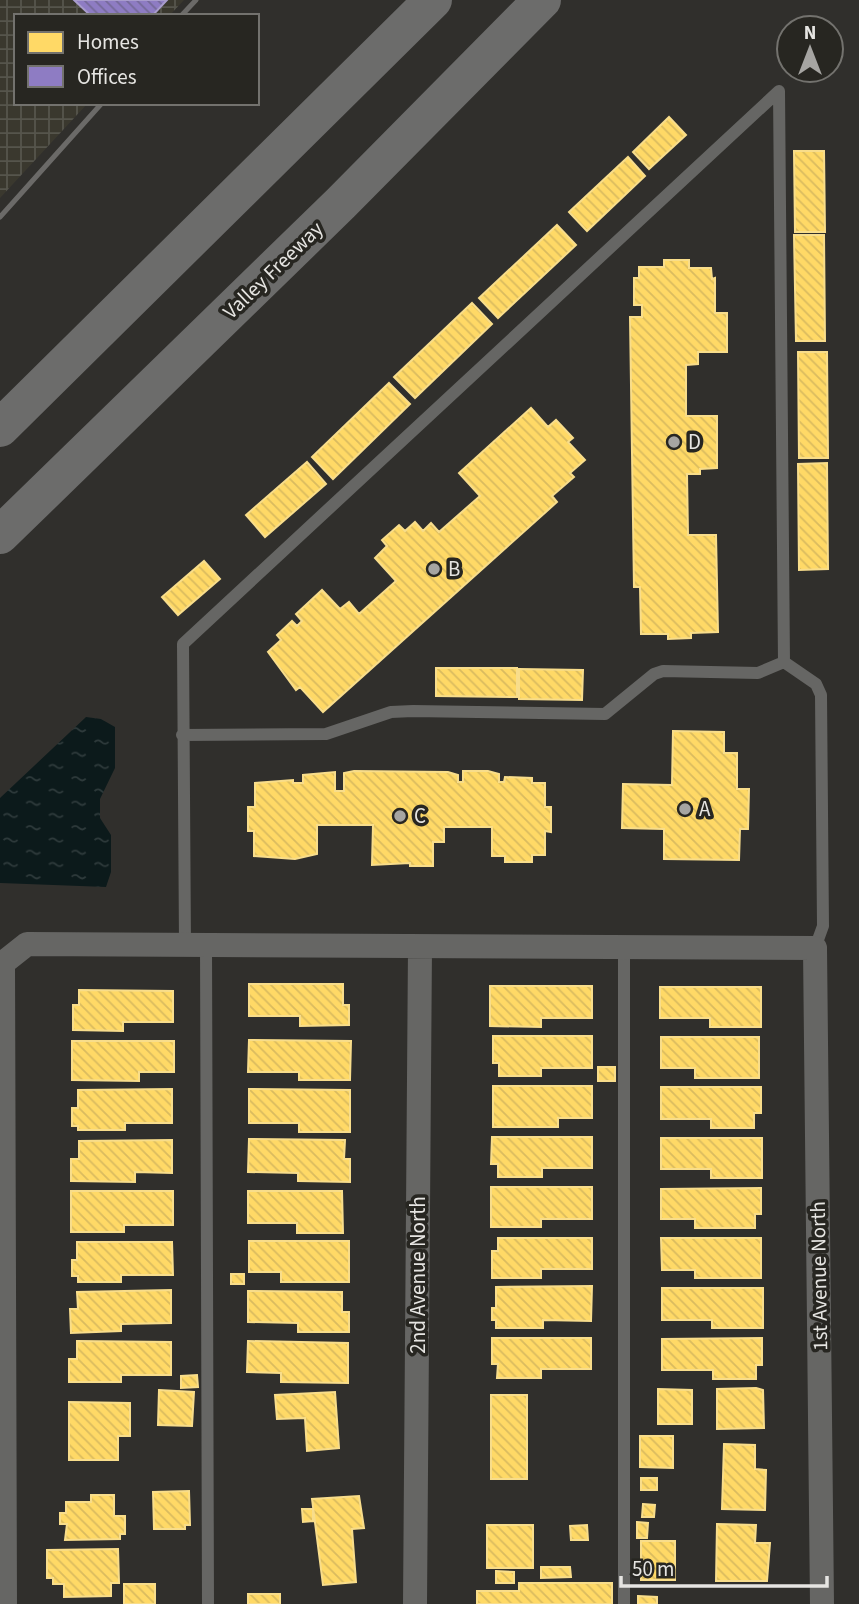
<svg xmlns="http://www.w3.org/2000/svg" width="859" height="1604" font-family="'Source Sans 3',sans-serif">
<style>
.industrial{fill:url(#industrial-grid)}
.water{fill:url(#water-ripples)}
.homes{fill:url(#homes-back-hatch);stroke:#f8dd8b;stroke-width:2}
.offices{fill:url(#offices-back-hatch);stroke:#a89ccc;stroke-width:2}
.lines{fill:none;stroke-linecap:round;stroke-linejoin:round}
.service{stroke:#666664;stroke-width:12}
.minor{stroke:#666664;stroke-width:24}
.motorway{stroke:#6c6c6b;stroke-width:38}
.rail{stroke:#6b6a68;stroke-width:5}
.poi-dot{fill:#a6a5a2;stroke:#272621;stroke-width:2.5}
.labels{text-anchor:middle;stroke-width:7;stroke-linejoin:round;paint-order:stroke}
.street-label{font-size:21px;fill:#e6e5e2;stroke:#272621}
.poi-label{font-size:21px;fill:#e6e5e2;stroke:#272621;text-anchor:start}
</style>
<defs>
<pattern id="industrial-grid" width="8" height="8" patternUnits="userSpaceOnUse" patternTransform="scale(1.75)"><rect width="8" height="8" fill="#3a382e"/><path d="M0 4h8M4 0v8" fill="none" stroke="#56554c"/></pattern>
<pattern id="water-ripples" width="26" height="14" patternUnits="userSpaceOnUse" patternTransform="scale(1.75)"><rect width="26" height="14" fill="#0c1a1b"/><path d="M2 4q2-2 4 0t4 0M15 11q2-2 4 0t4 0" fill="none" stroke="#2f3b3c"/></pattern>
<pattern id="homes-back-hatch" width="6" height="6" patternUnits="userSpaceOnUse" patternTransform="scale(1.75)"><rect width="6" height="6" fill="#ffd966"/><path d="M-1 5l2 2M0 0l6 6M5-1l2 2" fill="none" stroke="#dabb5f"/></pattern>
<pattern id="offices-back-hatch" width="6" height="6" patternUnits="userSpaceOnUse" patternTransform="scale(1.75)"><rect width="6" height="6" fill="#8e7cc3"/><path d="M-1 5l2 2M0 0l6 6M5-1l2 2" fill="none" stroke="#746997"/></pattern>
</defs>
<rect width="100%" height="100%" fill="#302f2c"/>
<path class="industrial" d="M0,0H184L169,16H16V103H88L0,198Z"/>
<path class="water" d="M86,717L101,719L115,727V768L100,799V818L111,835V872L106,887L0,883V798Z"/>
<path class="homes" d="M669,117L686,135L649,169L633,152Z
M794,151H824L825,232H795Z
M628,157L645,176L587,231L569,212Z
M557,225L576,245L498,318L479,298Z
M794,235H824L825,341H796Z
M664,260H689V268H711L712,279L715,278V313H727V352H698V364L686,365V416H717V468L700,469V474H687L688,535H716L718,632L691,633V638L668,639V634H641L640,587H634L630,317H642V305H634V278H639V267H664Z
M472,303L492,324L415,398L394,377Z
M798,352H827L828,458H799Z
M389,383L410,404L333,479L312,457Z
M531,408L548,427L556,420L573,438L568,442L585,460L570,473L574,477L552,496L557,502L323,712L300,687L296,690L268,652L281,640L277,635L292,621L297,626L302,621L296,614L322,590L340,609L349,602L359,614L396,581L375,558L387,546L382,540L399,525L405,531L415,522L423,531L431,523L439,532L480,496L459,473Z
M307,462L326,484L265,537L246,515Z
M827,463L828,569L799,570L798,464Z
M204,561L220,579L178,615L162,597Z
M436,668H517V697L436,696Z
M519,669L583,670L582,700L519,699Z
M673,731L724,732V753H737V789H749L748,829H740L739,860L664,859V829L622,828L623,784L672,785Z
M354,771L448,772L458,775V782H463V771H488L499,774V782H504L505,777L532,778V783H545V807H551V832L545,831V855H532V862H505V856H492V827H444V842H433V866H410V863L372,865L373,825H317V854L295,859L254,856V831H248V807H255V783L293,780V783H303V775L335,772V791H344V773Z
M249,984H343V1005H349V1025L300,1026V1016H249Z
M490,986H592V1018H541V1027L490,1026Z
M660,987H761V1027H710V1018H660Z
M79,990L173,991V1022H123V1031L73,1030V1005H79Z
M493,1036H592V1068H541V1076H499V1063H493Z
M661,1037H759V1078H695V1068H661Z
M249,1040L351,1041L350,1080H299V1072H248Z
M72,1041H174V1072H139V1081L72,1080Z
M598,1067H615V1081H598Z
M493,1086H592V1118H558V1127H493Z
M661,1087H761V1113H754V1128H711V1119H661Z
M172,1089V1123H125V1130H78V1126H72V1108H78V1090Z
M249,1089L350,1090V1132H299V1123H249Z
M492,1137H592V1168H542V1177H498V1164H491Z
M661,1138H762V1178H711V1169H661Z
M249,1139L345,1140L344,1159H350V1182L298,1181V1173L248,1172Z
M172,1140V1173L135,1172V1182L71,1181V1159H79V1141Z
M491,1187H592V1219H541V1227H491Z
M761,1188V1214H755V1228H695V1219H661V1189Z
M71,1191H173V1225H124V1232H71Z
M248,1191H342L343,1233H297V1223H248Z
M498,1238H592V1269H541V1278H492V1251H498Z
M661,1238H761V1278H695V1270H662Z
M249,1241H349V1282H281V1272H249Z
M77,1242H172L173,1275H121V1282H78V1276H72V1260H77Z
M231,1274H244V1284H231Z
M592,1286L591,1321L543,1320V1328H496V1320H492V1308H496V1287Z
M662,1288H763V1328H712V1320H662Z
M171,1290V1323L121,1324V1331L71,1333L70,1309H78L77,1292Z
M248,1291L342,1292V1312H349V1332H298V1323L248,1322Z
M492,1338H591V1369H541V1378H497L498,1364H492Z
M762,1338V1365H756V1379H713V1370H662V1339Z
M77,1341L171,1342V1375H121V1382H69V1359H77Z
M248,1341L348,1343V1383L281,1382V1373L247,1372Z
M197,1375L198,1387L181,1388V1376Z
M756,1388L763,1390L764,1428L717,1429V1389Z
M658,1389L692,1390V1424H658Z
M159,1390L194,1392L192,1426L158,1425Z
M335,1392L339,1448L307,1451L305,1418L277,1419L275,1395Z
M491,1395H527V1479H491Z
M69,1402L130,1403V1436H118V1460H69Z
M640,1436H673V1468L640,1467Z
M724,1444L755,1445V1469L766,1470L765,1510L722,1509Z
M641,1478H657V1490H641Z
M189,1491L190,1525H185V1529H154L153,1492Z
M91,1495H114V1516H125V1534H120V1539L65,1540L67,1524H60V1513H66V1502H91Z
M359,1496L364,1528L352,1529L356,1582L323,1585L312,1499Z
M643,1504L655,1505L654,1517H642Z
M302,1509H313V1521L303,1522Z
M637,1522L648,1523L647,1538H637Z
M717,1524L756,1525L755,1543H770L767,1581H716Z
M487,1525H533V1568H487Z
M587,1525L588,1540H571L570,1526Z
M641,1541H675V1580H641Z
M118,1549L119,1583H111V1596L64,1597V1584H53V1578H47V1550Z
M541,1567H570L571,1577L541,1578Z
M496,1571L514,1572V1583H496Z
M519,1583H612V1604H477V1591H519Z
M124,1584H155V1604H124Z
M248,1594H280V1604H248Z
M638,1596L657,1597V1604H638Z"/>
<path class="offices" d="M74,0H167L152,16H91Z"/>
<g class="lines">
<path class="service" d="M779,91L784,662L816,684L821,695L823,926L815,948
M182,735L326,734L391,712L413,711L605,714L654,674L663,671L758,673L784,662
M185,945L183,644L779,91
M206,945L208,1604
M624,946V1604"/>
<path class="minor" d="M5,1604L3,963L27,944L815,948L822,1604
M415,1604L420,947"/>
<path class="motorway" d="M0,428L433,0
M0,535L341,203L542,0"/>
<path class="rail" d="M181,16L196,0
M0,217L102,103"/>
</g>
<g class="poi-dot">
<circle cx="674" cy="442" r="7"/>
<circle cx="434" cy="569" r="7"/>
<circle cx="685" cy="809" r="7"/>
<circle cx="400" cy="816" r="7"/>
</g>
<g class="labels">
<g class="street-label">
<text transform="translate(273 270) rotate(-44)" y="7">Valley Freeway</text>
<text transform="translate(418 1275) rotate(-90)" y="7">2nd Avenue North</text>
<text transform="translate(819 1276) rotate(-91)" y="7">1st Avenue North</text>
</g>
<g class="poi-label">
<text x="688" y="449">D</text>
<text x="448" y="576">B</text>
<text x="699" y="816">A</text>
<text x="414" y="823">C</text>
</g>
</g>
<rect x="14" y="14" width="245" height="91" fill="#272621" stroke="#73726e" stroke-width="2"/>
<rect x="28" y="32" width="35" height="21" fill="#ffd966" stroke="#73726e" stroke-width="2"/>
<text x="77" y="49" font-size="21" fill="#e6e5e2">Homes</text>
<rect x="28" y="66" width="35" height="21" fill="#8e7cc3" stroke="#73726e" stroke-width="2"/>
<text x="77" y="84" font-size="21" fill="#e6e5e2">Offices</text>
<g transform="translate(810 49)"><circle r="33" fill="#272621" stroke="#73726e" stroke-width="2"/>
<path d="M0-5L12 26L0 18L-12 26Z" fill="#a6a5a2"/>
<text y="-10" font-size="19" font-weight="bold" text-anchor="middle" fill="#e6e5e2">N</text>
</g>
<path d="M621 1576v10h206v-10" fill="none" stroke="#e6e5e2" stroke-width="3.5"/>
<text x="632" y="1576" font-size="21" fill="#e6e5e2" stroke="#272621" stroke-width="5" paint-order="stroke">50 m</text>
</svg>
